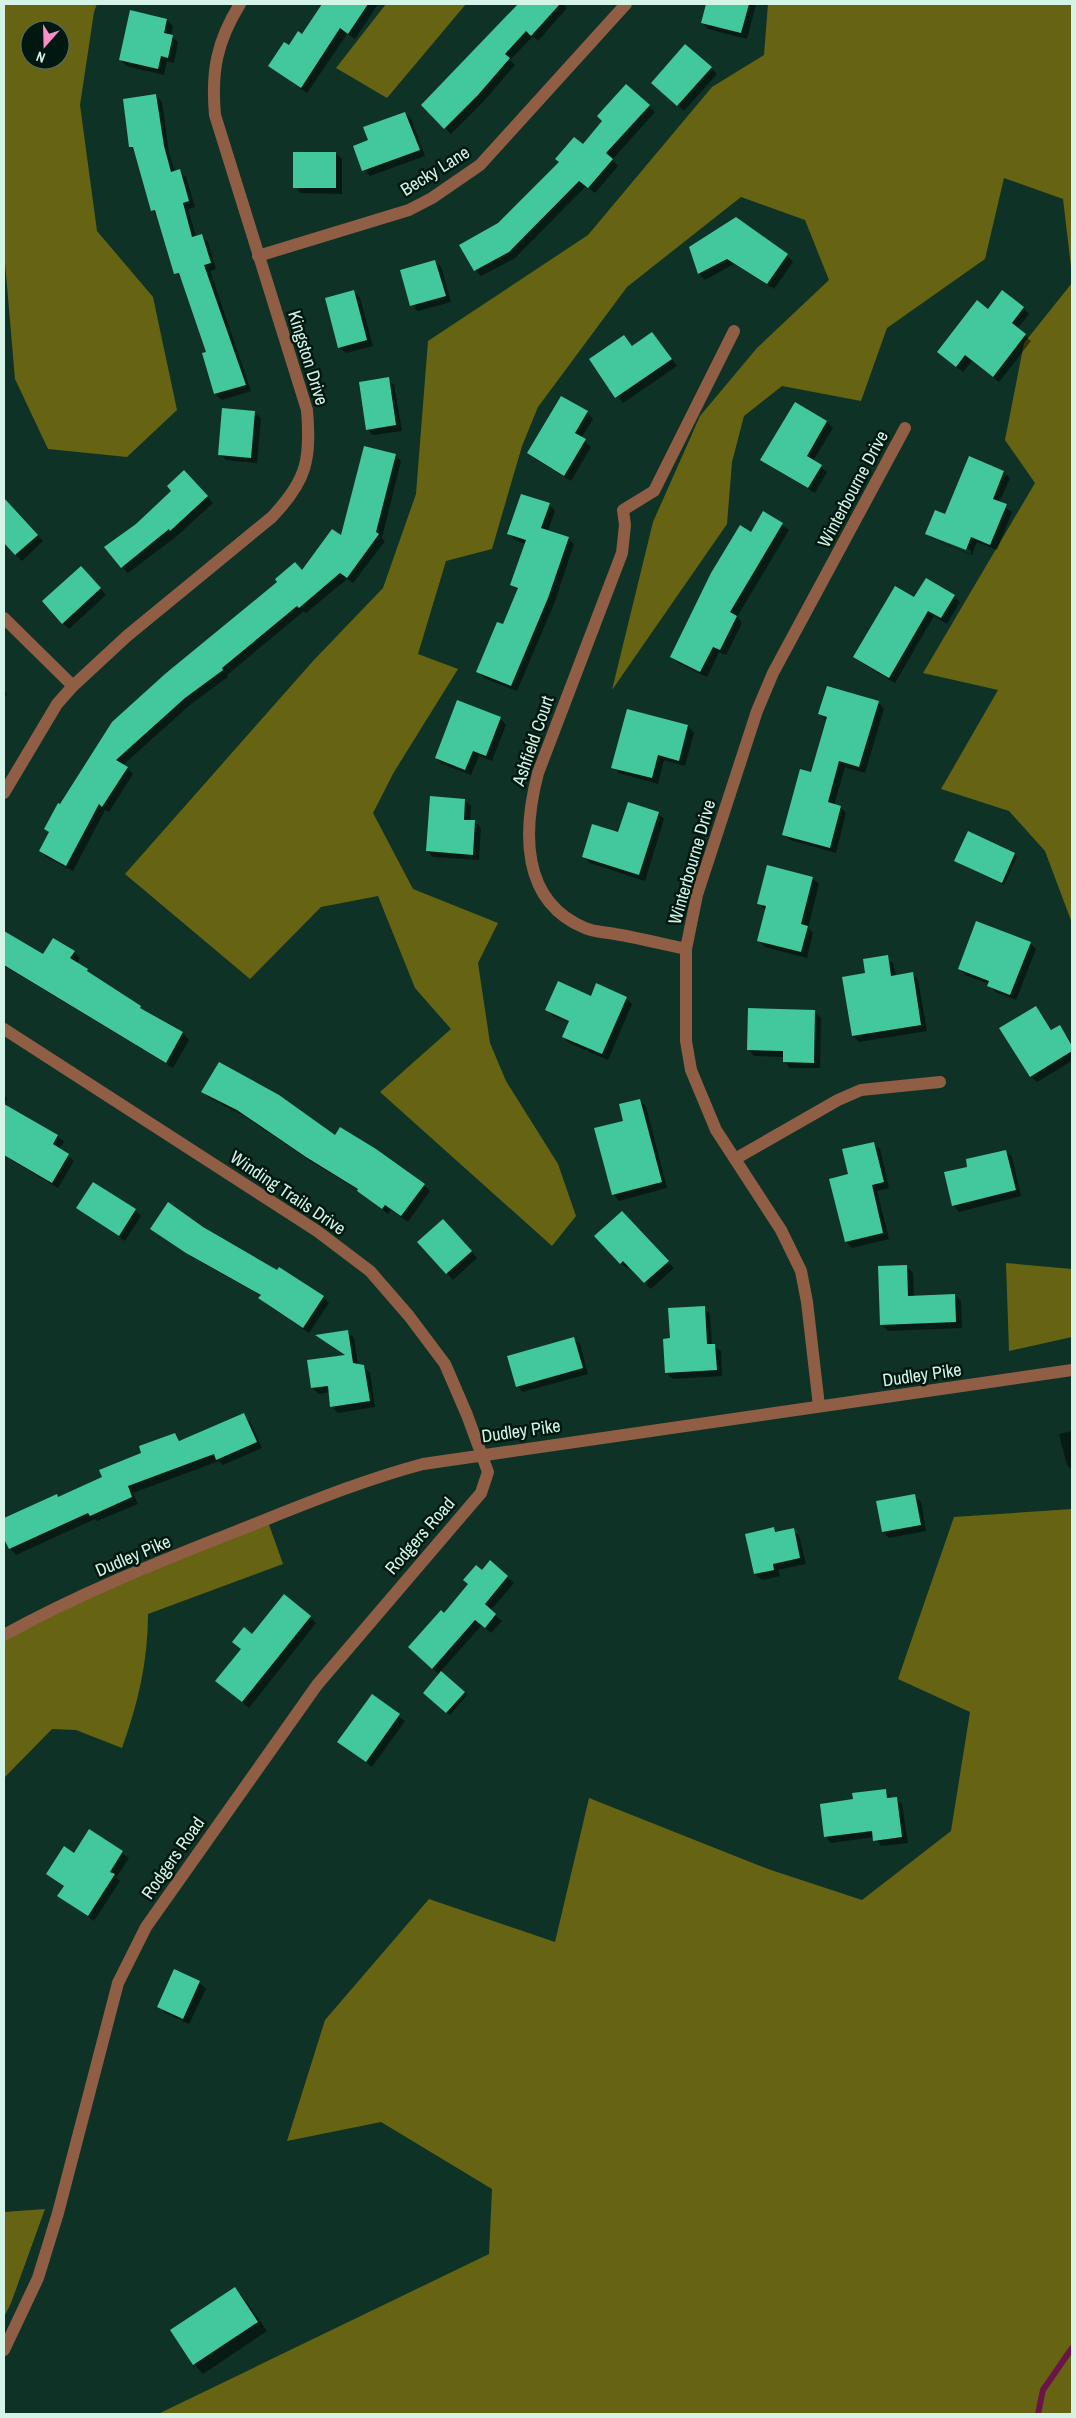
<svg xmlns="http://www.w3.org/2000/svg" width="1076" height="2418" font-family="'Archivo Narrow',sans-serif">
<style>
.forest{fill:#666412;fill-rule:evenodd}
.shadow{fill:#0007;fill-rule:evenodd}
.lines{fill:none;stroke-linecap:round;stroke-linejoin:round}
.stream{stroke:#6a1449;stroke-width:6}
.building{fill:#43c79d}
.minor{stroke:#8f5e45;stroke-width:12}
.labels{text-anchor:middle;stroke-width:5;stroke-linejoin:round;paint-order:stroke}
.street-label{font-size:18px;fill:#d3f4e6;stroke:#001810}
</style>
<rect width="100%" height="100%" fill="#0e3226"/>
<path class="forest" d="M4,4H97L94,12L80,105L97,231L153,297L177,410L127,457L48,449L15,379L4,251ZM30,30H60V60H30Z
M386,4H466L387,98L336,68Z
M768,4H1072V275L1063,199L1004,178L985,259L887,328L861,401L782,386L744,416L732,462L727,524L612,690L653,522L700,416L757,348L829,280L805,220L741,197L627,287L538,407L522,446L492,549L446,561L418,654L458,669L394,772L373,813L413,889L498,923L478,963L490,1043L506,1081L558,1164L576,1216L552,1246L380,1092L451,1029L415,988L378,896L321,907L250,979L125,874L313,661L383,588L416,494L428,341L588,235L712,87L764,55Z
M1072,283V923L1045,851L1009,811L941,789L998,690L923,673L1035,483L1005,440L1024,343Z
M1006,1263L1072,1269V1337L1009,1351Z
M1072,1509V2414H158L489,2254L492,2189L381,2122L287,2141L325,2020L429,1899L555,1942L589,1798L768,1869L862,1900L951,1831L970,1712L898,1679L954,1517Z
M267,1519L283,1564L148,1614C148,1661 138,1704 122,1748L76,1730L52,1729L4,1778V1635Z
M45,2209L11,2303L4,2317V2212Z"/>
<path class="shadow" d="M324,4H378L355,39L347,34L307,93L269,66L302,36Z
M519,4H563L567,8L538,41L533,36L510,60L515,65L484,101L451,134L423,105L467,61Z
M707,4H756L747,39L708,29L702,23Z
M167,20L173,26L171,36L178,42L174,63L167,61L164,75L127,66L120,60Z
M711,68L717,74L684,111L658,89Z
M156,95L162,102L169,153L175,172L180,171L186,177L195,207L188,209L196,237L202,236L208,242L216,269L210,271L251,391L222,400L215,394L203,354L208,352L182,279L175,273L158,216L152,211L135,152L130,147Z
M649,106L655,112L612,160L618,166L595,193L586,186L515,258L481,276L475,270L461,245L499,224L560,163Z
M405,113L411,119L425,156L370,176L364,170L370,141Z
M335,153L342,159V194L301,193L295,187Z
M690,247L787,255L793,262L774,289L734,264L705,280L699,274Z
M435,261L441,267L451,302L418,311L411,305Z
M354,291L360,298L373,346L346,353L339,347Z
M1023,308L1029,314L1017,329L1031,341L999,382L972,361L963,372L945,358L988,310Z
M652,333L677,366L623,403L590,359L624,336L633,347Z
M388,379L394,385L402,431L373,435L367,429Z
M795,404L827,422L833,428L813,461L827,472L815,493L768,465L762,459Z
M255,412L261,419L257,463L226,460L220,454Z
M587,412L593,419L581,438L591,447L571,481L535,459L528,453Z
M395,455L401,461L382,538L385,541L353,583L347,579L306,613L304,611L227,675L228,677L191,704L123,765L133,774L109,812L105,810L73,871L46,857L40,851L50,833L45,829L60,806L303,572L342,537Z
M1004,472L1010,478L999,503L1012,512L997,550L977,542L972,555L933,539L927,533ZM932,535L972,551L971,554L932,538Z
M190,478L213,503L177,536L128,573L122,567L137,524Z
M4,500L43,541L22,561L4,542Z
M549,504L555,511L548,531L568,538L574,544L554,604L517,691L484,678L478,671L504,626L518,591L512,585L526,544L515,540L509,534Z
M764,513L789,530L737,617L742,623L726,655L719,652L707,677L678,663L672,657Z
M87,574L106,595L69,629L63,623Z
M954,596L960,602L947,624L934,616L895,683L860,662L854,656L914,599Z
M4,691L7,694L4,699Z
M878,702L884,709L865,773L845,767L834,805L840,807L846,813L836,853L790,840L783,834L812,773L827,721L819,714Z
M628,710L688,726L694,733L685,766L664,760L658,784L619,773L612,767Z
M500,718L506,725L492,761L479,756L471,775L442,764L436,757Z
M465,800L471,806L470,821L475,822L481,828L479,860L433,857L427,851Z
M658,813L664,819L645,881L590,863L583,857L619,834Z
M1015,854L1017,856L1004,885L955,861Z
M813,878L819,884L808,928L813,933L807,958L765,947L759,941L766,910L758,904Z
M4,932L43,956L74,952L80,958L77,964L147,1013L183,1033L189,1040L173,1068L4,966Z
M1030,943L1036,949L1016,1000L995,992L989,984L965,975L959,968Z
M887,957L893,963L896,976L912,973L918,980L927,1031L859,1042L853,1036Z
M592,997L626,998L632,1004L608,1060L569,1043L563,1037L569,1023L553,1016L547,1009Z
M1036,1007L1053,1031L1060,1027L1072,1043V1061L1037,1082L1030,1076Z
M815,1012L821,1018L820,1068H790L784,1061V1057L755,1056L748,1050Z
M203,1092L336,1136L424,1185L430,1191L408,1222L391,1210L388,1214L358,1190L313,1163L244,1116L209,1098Z
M4,1095L7,1098L4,1104Z
M640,1100L646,1107L667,1188L619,1201L613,1194L625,1122Z
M4,1105L58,1136L64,1142L59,1149L74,1161L58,1188L12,1161L6,1155L12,1147L4,1142Z
M873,1143L880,1149L889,1188L877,1191L889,1239L852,1248L846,1242L850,1175Z
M1005,1151L1012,1157L1021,1196L959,1212L953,1205L969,1168Z
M78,1208L135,1210L141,1216L125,1241Z
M628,1219L674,1268L651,1289L630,1266L627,1269L621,1263Z
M449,1227L477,1258L453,1280L419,1242Z
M152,1228H202L323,1297L329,1303L309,1333L266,1304L260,1298L261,1296L194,1258Z
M907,1266L913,1273L914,1297L955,1295L961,1301L962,1328L888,1331L882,1325Z
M704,1307L710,1314L712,1345L721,1351L722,1376L673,1379L666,1373L671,1339Z
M348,1331L354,1338L358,1365L363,1366L370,1373L375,1407L338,1413L332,1407L330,1392L319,1394L312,1388L345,1356L317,1336Z
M573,1338L580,1344L588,1374L523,1392L517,1386Z
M244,1415L250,1421L262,1448L223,1465L219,1461L133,1493L138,1504L97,1521L95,1519L16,1555L10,1548L4,1536V1519L56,1495L59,1498L104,1478L175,1434L181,1440Z
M1072,1431V1470L1067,1465L1059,1434Z
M915,1496L921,1502L926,1531L889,1538L883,1532L877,1502Z
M774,1528L778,1533L793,1530L799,1536L806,1564L778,1570L780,1576L762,1580L755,1574L747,1534Z
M490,1562L514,1583L490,1611L502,1621L491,1633L482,1625L440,1672L467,1695L450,1715L427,1695L440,1675L415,1653L444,1615Z
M310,1617L316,1623L249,1708L217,1681L253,1636Z
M372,1696L405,1721L372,1767L339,1742Z
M886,1790L892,1799L896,1798L902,1805L908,1843L881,1846L874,1837L831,1843L825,1836Z
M90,1831L129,1858L116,1878L120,1881L94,1921L59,1896L65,1887L48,1874L74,1855Z
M174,1971L200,1983L206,1989L189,2024L165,2013L158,2006Z
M235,2288L244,2298L267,2331L203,2374L194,2364Z"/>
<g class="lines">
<path class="stream" d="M1038,2414L1043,2390L1072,2348"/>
</g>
<path class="building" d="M322,4H368L348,34L340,28L301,88L268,66L284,42L289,45L298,31L302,34Z
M518,4H560L531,36L526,31L505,54L510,58L478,95L444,129L421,105Z
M706,4H749L741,33L701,23Z
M130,10L167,19L164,33L173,35L168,58L161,56L158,69L119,60Z
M685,44L712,67L677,106L651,83Z
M626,84L650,105L606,153L613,159L588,188L579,181L509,252L474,271L459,245L498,223L559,162L555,159L574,137L583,144L602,121L597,116Z
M156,94L164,146L171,172L180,169L189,201L183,203L192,237L202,234L211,263L204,265L246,385L214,394L202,353L206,352L179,273L174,274L155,210L151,211L133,147H129L123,99Z
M405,112L420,150L362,171L353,146L368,140L363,127Z
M293,152H336V188H293Z
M736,217L788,254L767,284L727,259L698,274L689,247Z
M435,260L446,296L410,306L400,270Z
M354,290L367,340L338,348L325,298Z
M1002,290L1024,307L1012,323L1026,334L993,377L965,355L956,367L937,352L977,300L988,309Z
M652,332L672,359L615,398L589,359L624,335L632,346Z
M389,377L396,425L366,430L359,382Z
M561,396L588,411L575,433L586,439L564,476L527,453Z
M795,402L827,421L807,456L822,465L808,488L760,460Z
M222,408L255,411L251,458L218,455Z
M364,446L396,454L376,532L379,534L347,578L340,573L299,608L297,606L222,668L223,670L185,698L116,760L128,767L102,807L99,804L66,866L39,851L49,832L44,829L58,803L60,804L112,722L165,674L277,582L275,579L295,562L302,570L332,529L341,535Z
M969,456L1004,471L993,499L1007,504L990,545L971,537L966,550L925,534L935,510L945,514Z
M184,470L208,496L170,531L169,529L121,568L104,547L136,524L171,491L167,486Z
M521,494L550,503L541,528L569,537L548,598L511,686L476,672L497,622L503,624L518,588L510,585L526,540L507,534Z
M4,498L38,535L15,555L4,543Z
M763,511L783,523L730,612L737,616L720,650L713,647L700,672L670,657L711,573L740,525L751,532Z
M81,566L101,588L62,624L42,601Z
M926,578L955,595L941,618L928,611L889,678L853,657L895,586L914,597Z
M827,686L879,701L859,767L839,761L828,802L841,806L830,848L782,835L800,769L811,772L827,717L818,714Z
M457,700L501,717L486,756L473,751L465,770L435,758Z
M627,709L688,725L679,761L658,755L652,778L611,768Z
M430,796L465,799L464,820H475L473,855L426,851Z
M628,802L659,812L639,875L582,857L592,824L618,832Z
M968,831L1015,853L1002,883L954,861Z
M767,865L813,877L801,924L808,926L801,952L757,941L766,906L757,904Z
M976,921L1031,942L1010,995L987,986L989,981L958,969Z
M4,931L43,954L53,938L75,951L70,958L88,969L87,971L141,1006L140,1008L183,1032L166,1063L4,965Z
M888,955L891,976L913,972L921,1025L852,1036L842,977L865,973L863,959Z
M558,981L591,996L596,983L627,997L602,1054L562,1037L569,1021L545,1010Z
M1036,1006L1051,1030L1060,1025L1072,1046V1051L1030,1077L999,1028Z
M748,1008L815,1010L814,1063L783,1062V1051L747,1050Z
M219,1062L279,1095L335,1135L340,1127L376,1149L425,1184L401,1216L385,1205L382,1209L357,1191L358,1189L306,1157L237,1110L201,1092Z
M640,1099L662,1182L612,1195L594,1128L623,1121L619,1104Z
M4,1104L58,1135L53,1144L69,1154L52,1183L4,1155Z
M874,1142L884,1182L872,1185L883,1233L845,1242L829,1179L848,1174L842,1149Z
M1006,1150L1016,1190L952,1206L944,1172L967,1167L966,1159Z
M93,1182L136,1209L119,1236L76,1208Z
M168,1202L203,1227L277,1270L279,1267L324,1296L303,1328L258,1298L261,1295L186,1253L150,1229Z
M622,1211L669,1261L644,1283L623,1261L620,1264L594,1236Z
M443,1219L472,1251L446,1274L417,1242Z
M907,1265L908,1296L955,1294L956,1322L880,1325L878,1266Z
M705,1306L707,1344H715L717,1370L665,1373L663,1339L670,1338L668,1308Z
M348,1330L353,1363L364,1365L370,1401L330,1407L328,1386L311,1388L307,1360L345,1355L315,1335Z
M574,1337L583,1368L516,1387L507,1356Z
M244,1413L257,1442L216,1460L214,1454L128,1486L132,1497L90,1516L88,1513L9,1549L4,1539V1518L57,1494L58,1497L102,1477L99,1470L141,1453L139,1446L175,1433L179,1441Z
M915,1494L921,1525L882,1532L876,1501Z
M774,1527L775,1532L794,1528L800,1558L773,1564L774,1570L754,1574L745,1534Z
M490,1560L508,1576L485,1604L496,1614L485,1628L475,1620L432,1669L408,1647L441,1610L444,1613L468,1584L463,1580L476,1565L482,1570Z
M284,1594L311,1616L242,1702L215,1681L241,1649L232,1642L244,1627L252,1634Z
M441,1671L465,1692L446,1713L423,1693Z
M372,1694L400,1714L366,1762L337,1742Z
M886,1789L887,1798L897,1797L902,1837L873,1841L872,1831L824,1837L820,1804L853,1799L852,1793Z
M89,1829L123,1851L110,1872L115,1874L88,1916L57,1896L64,1886L46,1874L64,1846L74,1853Z
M174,1969L200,1981L183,2019L157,2007Z
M235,2287L258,2322L193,2365L170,2330Z"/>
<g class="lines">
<path class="minor" d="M258,256L409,210L432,198L480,165L626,4
M4,618L73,686
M4,793L57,704L73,686L127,636L272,517C307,480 311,460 307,410L215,115C211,71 217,41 240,4
M686,949C662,944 639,938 615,934C605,932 594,932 585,928C520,901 523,830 538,773L622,553L625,525L623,510L654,491L734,331
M4,1029L317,1231L370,1271L409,1316L445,1364L467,1415L488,1472L481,1493L317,1685L146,1927L118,1983L58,2213L38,2278L4,2350
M735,1159L838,1100L861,1090L940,1082
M819,1406L807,1302L801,1271L781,1230L716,1130L691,1070L686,1041V949L697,895L757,711L773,673L905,428
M4,1635C78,1594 158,1562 237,1531C298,1507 359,1481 423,1464L1072,1370"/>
</g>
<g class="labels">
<g class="street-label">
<text transform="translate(435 171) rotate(-32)" y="6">Becky Lane</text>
<text transform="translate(308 358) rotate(73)" y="6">Kingston Drive</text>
<text transform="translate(853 489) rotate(-62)" y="6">Winterbourne Drive</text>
<text transform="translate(533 741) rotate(-71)" y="6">Ashfield Court</text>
<text transform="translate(692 862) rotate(-74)" y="6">Winterbourne Drive</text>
<text transform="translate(288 1193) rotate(34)" y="6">Winding Trails Drive</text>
<text transform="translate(922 1375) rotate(-8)" y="6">Dudley Pike</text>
<text transform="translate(521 1431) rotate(-8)" y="6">Dudley Pike</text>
<text transform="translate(420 1536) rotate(-49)" y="6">Rodgers Road</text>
<text transform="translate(133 1556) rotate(-23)" y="6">Dudley Pike</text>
<text transform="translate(173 1858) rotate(-55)" y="6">Rodgers Road</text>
</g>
</g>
<rect width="1076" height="2418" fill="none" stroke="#d3f4e6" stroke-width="10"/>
<g transform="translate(45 45) rotate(200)"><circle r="24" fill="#001810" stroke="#547066"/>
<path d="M0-4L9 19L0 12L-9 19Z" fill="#fa8fc8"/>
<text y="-8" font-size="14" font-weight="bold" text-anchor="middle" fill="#d3f4e6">N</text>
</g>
</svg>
